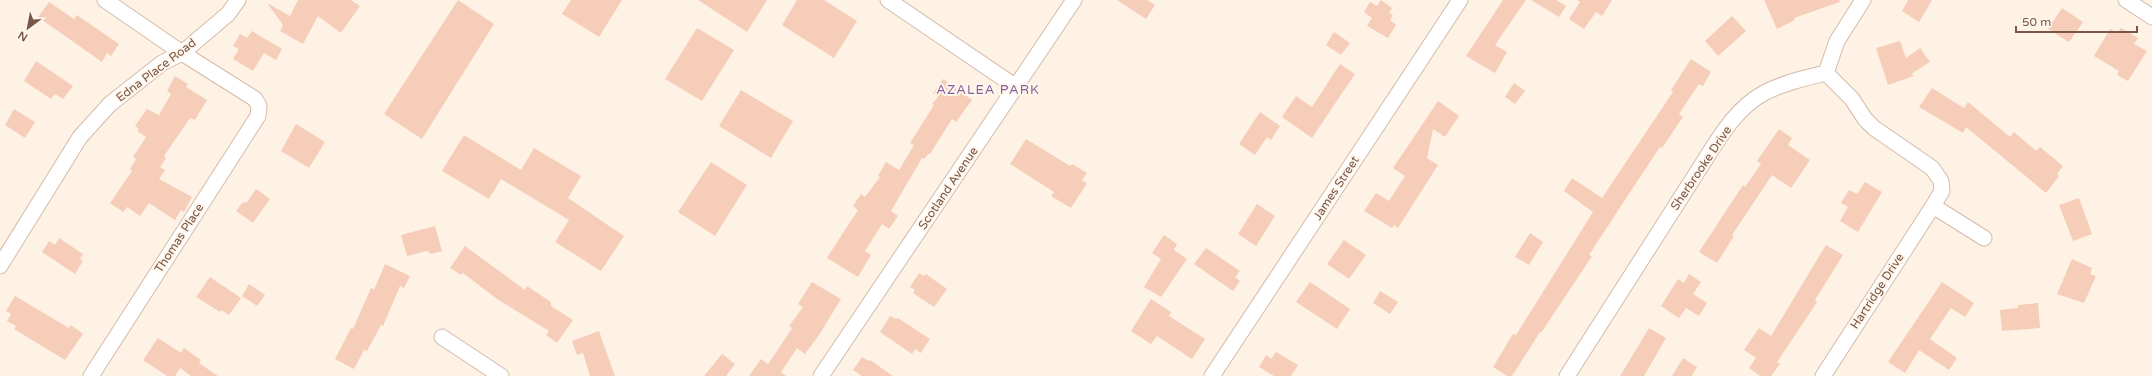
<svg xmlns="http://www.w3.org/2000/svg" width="2152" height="376" font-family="'Varela Round',sans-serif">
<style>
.building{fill:#f6cdb9}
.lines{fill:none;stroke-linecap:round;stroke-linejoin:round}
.minor-casing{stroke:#d3bbac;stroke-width:17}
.minor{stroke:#fff;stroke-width:15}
.labels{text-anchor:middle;stroke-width:4;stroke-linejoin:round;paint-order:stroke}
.street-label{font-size:12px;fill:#795647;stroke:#fff6ec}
.neighbourhood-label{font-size:13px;letter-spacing:1px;fill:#85629d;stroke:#fff6ec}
</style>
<rect width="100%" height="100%" fill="#fef2e4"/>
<path class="building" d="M298,0H351L360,6L341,33L318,16L303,44L280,31L283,25L267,3L290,16Z
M458,0L494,24L422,139L384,114Z
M571,0H622L599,37L562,14Z
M698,0H767L747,32Z
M797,0H824L857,21L834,58L782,25Z
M1117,0H1147L1155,5L1146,19Z
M1381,0L1392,8L1389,13L1393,15L1390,20L1396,25L1388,38L1367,26L1372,18L1364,12L1370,2L1377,6Z
M1503,0H1526L1495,45L1507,52L1495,73L1466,56Z
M1531,0H1556L1566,6L1559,17Z
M1577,0H1612L1602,16L1596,12L1584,29L1569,19L1580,2Z
M1764,0H1839L1840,2L1794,18L1795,20L1777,29Z
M1908,0H1932L1919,22L1902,11Z
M49,2L74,19L77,15L119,44L111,56L107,53L102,62L38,17Z
M2062,8L2083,22L2069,42L2048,29Z
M1732,16L1746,31L1718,56L1705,41Z
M697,28L734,50L702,101L665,79Z
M2121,28L2138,38L2134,44L2147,51L2128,81L2117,75L2119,71L2094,56L2110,29L2117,33Z
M252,31L282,49L276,60L264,53L253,71L233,59L239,49L233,46L240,34L247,38Z
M1334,32L1350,43L1341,55L1326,45Z
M1900,41L1906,58L1920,48L1930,62L1911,74L1914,76L1888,85L1876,48Z
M1691,59L1711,72L1703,86L1699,84L1679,114L1683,117L1662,148L1660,147L1619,209L1589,255L1592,256L1541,333L1540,332L1512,376H1507L1493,367L1513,334L1516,335L1593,212L1564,191L1572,178L1602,198L1673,92L1671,90Z
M36,61L73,86L63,99L55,94L51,99L24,81Z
M1340,64L1355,74L1312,138L1282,117L1296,96L1312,107Z
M175,76L188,84L186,87L207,100L195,120L190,118L164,156L166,158L160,167L165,170L159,179L192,197L184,212L181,210L175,220L149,203L140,216L127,207L123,212L110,203L132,171L130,169L136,159L133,157L146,137L137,131L139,129L135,126L147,109L159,115L171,94L167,91Z
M943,79L972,100L956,122L952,119L930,154H928L924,159L922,158L891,211L898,216L889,229L882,224L865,251L871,255L858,277L827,258L828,256L858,210L853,206L861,194L865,197L880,177L878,176L886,162L899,170L914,145L910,143L934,105L932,104L938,97L933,93Z
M1514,83L1525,91L1515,104L1505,97Z
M1932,88L1964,108L1968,102L2010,137L2014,132L2036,151L2040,147L2063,166L2057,174L2059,176L2046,193L1966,127L1963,133L1919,107Z
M741,90L793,121L771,158L719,126Z
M1438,101L1459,116L1445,137L1433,129L1427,158L1438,165L1398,228L1394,225L1392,228L1364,211L1376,193L1389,201L1405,176L1393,168Z
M14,109L35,122L25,138L5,125Z
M1260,112L1280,126L1271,140L1267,137L1255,155L1239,144Z
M296,124L325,142L309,168L281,151Z
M1779,129L1792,138L1788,145L1810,160L1791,188L1772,175L1732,235L1734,236L1717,263L1699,252L1743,185L1745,187L1761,164L1757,161Z
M464,135L521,170L534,148L581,176L568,198L624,236L601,271L555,242L569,220L501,179L489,199L442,171Z
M1026,139L1070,166L1072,164L1087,173L1082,180L1087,183L1071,208L1051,196L1054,192L1010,164Z
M711,162L747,185L715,236L678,212Z
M1865,182L1882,192L1858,232L1840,221L1848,207L1841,203L1849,190L1857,194Z
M256,189L270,199L253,223L236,211L242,203L247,202Z
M2079,198L2092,234L2073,241L2059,205Z
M1257,204L1275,216L1256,246L1238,234Z
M435,226L442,251L431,254L427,251L407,256L401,235Z
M1530,233L1543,242L1529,265L1515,257Z
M1164,235L1177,244L1174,250L1187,259L1161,297L1144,287L1161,259L1152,253Z
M59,238L83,254L80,259L83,261L75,274L42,252L49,241L55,245Z
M1344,240L1366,255L1349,279L1327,264Z
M1826,245L1843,255L1815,300L1817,302L1777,362L1780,364L1771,376H1760L1749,368L1756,358L1744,350L1759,328L1771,336Z
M465,246L525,290L527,286L551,302V306L573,320L557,343L546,335L549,331L497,299L463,273L461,275L450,268Z
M1206,248L1240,271L1235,277L1240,281L1233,291L1194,264Z
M2072,259L2092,268L2090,274L2096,276L2084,303L2057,294Z
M385,264L410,276L404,288L400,286L383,326L381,325L367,351L364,350L354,369L335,359L351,328L353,329L371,288L374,290Z
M919,273L924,276L926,274L947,289L934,307L913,293L915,290L910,287Z
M1689,274L1701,282L1693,294L1707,303L1699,316L1686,308L1679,318L1661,306L1678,279L1684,283Z
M210,277L241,298L229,315L221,310L220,312L196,297Z
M812,282L841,299L819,335L805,354L797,348L781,372L786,376H749L761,359L768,364L785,339L792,328L789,326L803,307L798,304Z
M1310,282L1350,309L1337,329L1296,302Z
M1942,282L1974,303L1965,317L1951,308L1930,339L1957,358L1949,370L1919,350L1905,373L1888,362Z
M249,284L265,295L257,306L242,296Z
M1380,291L1398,302L1390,314L1373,303Z
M15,296L69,328L71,325L83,334L65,360L14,329L16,326L7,321L11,314L6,311Z
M1151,299L1171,312L1169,316L1205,339L1192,359L1157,336L1151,344L1131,331Z
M2038,303L2040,328L2002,331L2000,310L2018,308V305Z
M890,316L896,319L898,318L930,339L921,353L915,349L912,354L880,332Z
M1649,328L1666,338L1644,376H1620Z
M599,331L615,376H590L583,353L577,355L572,341Z
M158,338L181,353L184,348L201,360L199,363L218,376H191L180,368L175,376H167L143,360Z
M1276,352L1298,365L1291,376H1274L1259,367L1266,355L1271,359Z
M722,354L735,364L726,376H704Z
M862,357L869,361L870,360L893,376H862L853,370Z
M1683,358L1697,367L1692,376H1672Z"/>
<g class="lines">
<defs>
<path id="minor" d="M888,0L1016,87
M2126,0L2152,17
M1826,73L1852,99L1865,119L1874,128L1932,168L1941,181L1942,191L1933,206L1984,238
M1826,73L1837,41L1863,0
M0,266L80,137L110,104L162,63L182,53L228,14L238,0
M442,337L501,376
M91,376L258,116L259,106L255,99L182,53L105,0
M821,376L1074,0
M1212,376L1460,0
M1567,376L1703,163C1719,138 1736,108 1764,93C1783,83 1805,78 1826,73
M1823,376L1933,206"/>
</defs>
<use href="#minor" class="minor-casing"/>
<use href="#minor" class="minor"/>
</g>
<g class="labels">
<g class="street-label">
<text transform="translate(156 70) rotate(-37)" y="4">Edna Place Road</text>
<text transform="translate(1701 168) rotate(-56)" y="4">Sherbrooke Drive</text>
<text transform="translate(948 188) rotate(-56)" y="4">Scotland Avenue</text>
<text transform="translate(1336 188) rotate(-57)" y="4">James Street</text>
<text transform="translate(179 238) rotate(-57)" y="4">Thomas Place</text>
<text transform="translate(1877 291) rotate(-57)" y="4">Hartridge Drive</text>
</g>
<g class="neighbourhood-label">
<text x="988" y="94">AZALEA PARK</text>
</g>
</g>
<g transform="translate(28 28) rotate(212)" stroke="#fff6ec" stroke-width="3" paint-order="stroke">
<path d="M0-3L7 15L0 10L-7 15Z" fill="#795647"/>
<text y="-6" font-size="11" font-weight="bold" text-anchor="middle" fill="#795647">N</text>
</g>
<path d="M2016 26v6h121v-6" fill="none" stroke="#795647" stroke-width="2"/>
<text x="2022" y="26" font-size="12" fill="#795647" stroke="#fff6ec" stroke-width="3" paint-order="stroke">50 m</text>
</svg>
